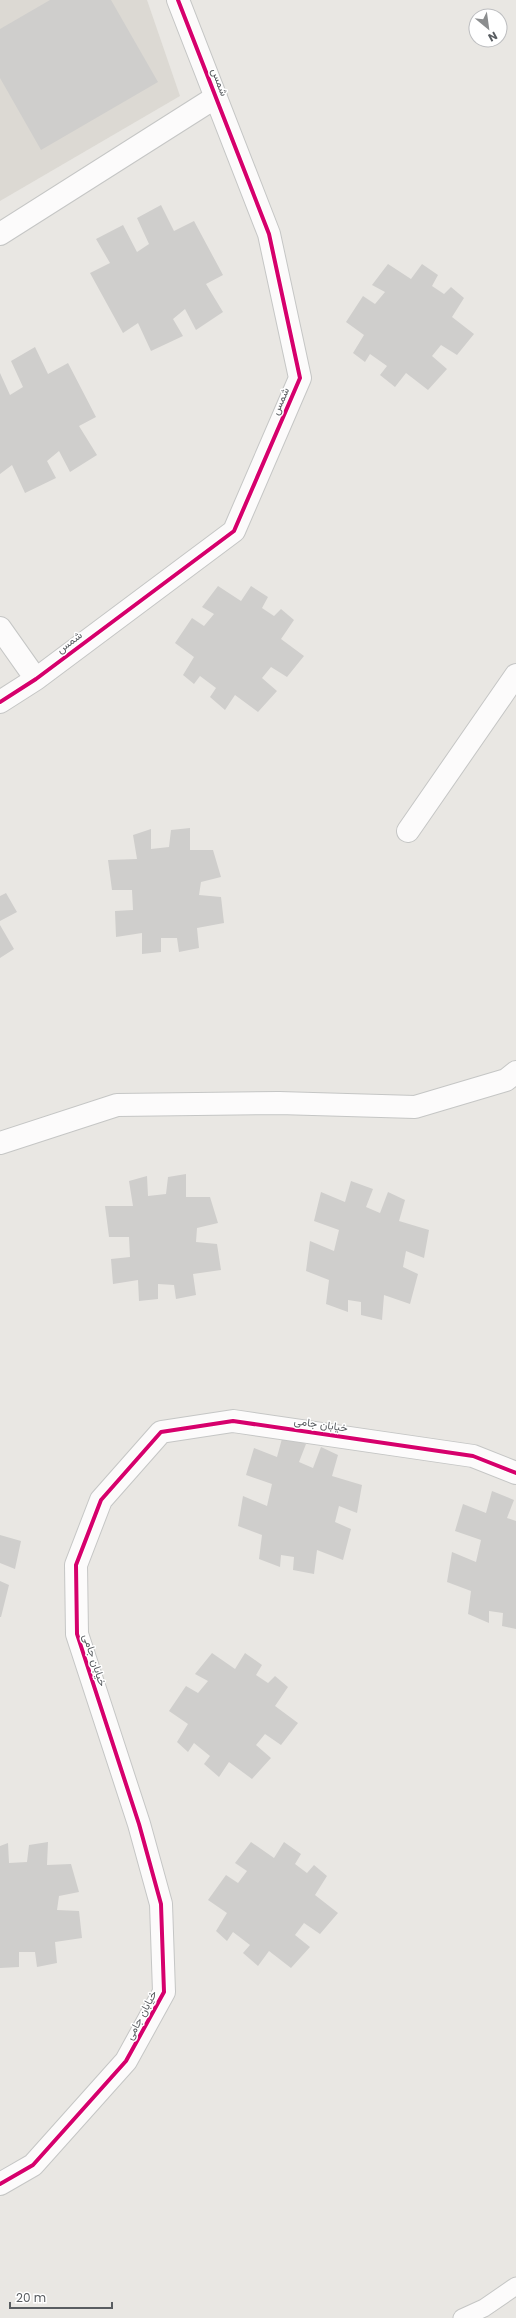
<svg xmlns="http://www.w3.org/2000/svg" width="516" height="2318" font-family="Poppins,Vazirmatn,sans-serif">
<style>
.education{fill:#dcd9d3}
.building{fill:#cfcecc}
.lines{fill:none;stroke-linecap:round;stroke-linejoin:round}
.lane-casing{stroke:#c5c6c5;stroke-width:19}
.street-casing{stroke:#c5c6c5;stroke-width:24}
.lane{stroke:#fcfbfb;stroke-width:17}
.street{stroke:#fcfbfb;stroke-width:22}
.cycleway-casing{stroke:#fff;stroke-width:6}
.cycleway{stroke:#d6006c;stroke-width:4}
.labels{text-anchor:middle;stroke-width:3;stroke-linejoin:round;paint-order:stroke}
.street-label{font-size:11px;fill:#595d61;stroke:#fff}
</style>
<rect width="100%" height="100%" fill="#e9e7e3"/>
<path class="education" d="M0,0H147L180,96L0,201Z"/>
<path class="building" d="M50,0H111L158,82L41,150L0,78V29Z
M161,205L174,231L194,221L223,275L206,284L223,312L196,330L185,309L173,319L183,336L151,351L138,323L123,333L90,273L110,263L96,239L123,225L137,252L149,244L137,218Z
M388,264L411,279L422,264L438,275L432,286L444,294L451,287L464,298L452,317L474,334L457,355L441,345L432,356L447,369L428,390L406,373L395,387L380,375L387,366L370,354L365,362L353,353L364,335L346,322L363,296L375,304L385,292L372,285Z
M35,347L48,374L68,363L96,417L79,426L97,455L70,472L59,451L47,461L56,478L25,493L12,465L0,474V373L10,395L23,387L11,361Z
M218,586L241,601L251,586L268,597L262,608L274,616L281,609L294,620L281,639L304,656L287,677L271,667L262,678L277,691L258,712L235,695L225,710L210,697L216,688L200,676L194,684L183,675L194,657L175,643L192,618L204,626L214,614L202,607Z
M190,828V850H213L221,877L201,882L199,895L221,897L224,923L197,928L199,948L179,952L177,938H161V952L142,954V933L116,937L115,911L133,910L132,890H112L108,860L137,859L133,835L151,829V849L169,847L171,830Z
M6,893L17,912L0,921V896Z
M0,925L14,949L0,958Z
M186,1174V1197H210L218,1223L197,1228L196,1242L217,1244L221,1270L193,1274L196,1295L176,1299L174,1285L158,1284V1299L139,1301L138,1280L113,1284L111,1259L130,1257L129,1237H109L105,1206H133L129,1181L147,1176L148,1196L166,1194L168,1177Z
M351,1181L373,1189L366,1207L380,1213L388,1192L405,1200L399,1221L429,1230L424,1258L406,1251L403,1267L418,1274L410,1304L384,1295L382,1320L361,1315V1302L348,1300V1312L326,1304L329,1280L306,1271L310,1241L334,1251L339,1230L314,1221L321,1192L345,1202Z
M283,1435L306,1444L299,1462L313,1468L321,1447L338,1455L332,1476L362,1485L357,1513L339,1506L335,1522L351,1529L343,1560L317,1550L314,1574L293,1570L294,1557L281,1555L280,1567L259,1559L262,1535L238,1526L243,1496L267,1506L272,1484L246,1475L254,1448L277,1457Z
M492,1491L514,1500L507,1518L516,1521V1629L502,1626L503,1613L489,1611V1623L468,1614L471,1591L447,1582L452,1552L476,1562L481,1540L455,1531L463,1504L486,1513Z
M0,1535L21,1541L15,1569L0,1563Z
M0,1581L9,1585L1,1617H0Z
M212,1653L235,1669L245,1653L262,1665L256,1675L268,1683L275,1676L288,1687L275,1706L298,1723L281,1745L265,1734L256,1745L271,1758L252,1779L229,1762L219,1777L204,1764L210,1756L194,1743L188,1752L177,1742L188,1724L169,1711L186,1686L198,1693L208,1681L195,1674Z
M48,1842L47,1865L71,1864L79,1892L59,1896L57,1910L79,1911L82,1938L55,1942L57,1963L37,1967L35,1952H19V1967L0,1968V1846L8,1843L9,1863L27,1862L29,1845Z
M251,1842L274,1858L284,1842L301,1854L295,1864L307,1873L314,1865L327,1876L315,1895L338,1913L320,1934L304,1923L295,1935L310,1947L291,1968L269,1951L258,1966L243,1953L250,1945L233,1932L227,1941L216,1931L227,1913L208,1900L226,1875L238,1883L247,1871L235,1863Z"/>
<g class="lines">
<defs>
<path id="lane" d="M462,2318L484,2308L516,2286"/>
<path id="street" d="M0,234L216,97
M0,628L36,679
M0,702L36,679L234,531L300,378L269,234L178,0
M408,831L516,675
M0,1143L117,1105L279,1103L415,1107L506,1080L516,1072
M0,2184L33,2165L126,2061L164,1992L161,1904L139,1824L77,1634L76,1565L101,1500L161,1432L233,1421L473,1456L516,1473"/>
</defs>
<use href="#lane" class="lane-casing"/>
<use href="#street" class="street-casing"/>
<use href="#lane" class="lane"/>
<use href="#street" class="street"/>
<defs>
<path id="cycleway" d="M0,702L36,679L234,531L300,378L269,234L178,0
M0,2184L33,2165L126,2061L164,1992L161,1904L139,1824L77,1634L76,1565L101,1500L161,1432L233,1421L473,1456L516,1473"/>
</defs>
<use href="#cycleway" class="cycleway-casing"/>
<use href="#cycleway" class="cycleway"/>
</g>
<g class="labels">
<g class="street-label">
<text transform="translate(220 82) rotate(69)" y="4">شمس</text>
<text transform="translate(280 401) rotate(-67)" y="4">شمس</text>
<text transform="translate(69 642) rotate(-37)" y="4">شمس</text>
<text transform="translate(321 1424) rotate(8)" y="4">خیابان جامی</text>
<text transform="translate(95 1660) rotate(72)" y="4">خیابان جامی</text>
<text transform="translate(141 2015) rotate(-62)" y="4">خیابان جامی</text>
</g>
</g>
<g transform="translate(488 28) rotate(151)"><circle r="19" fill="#ffffff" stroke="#bdbec0"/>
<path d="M0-3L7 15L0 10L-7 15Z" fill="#8b8d8e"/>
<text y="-6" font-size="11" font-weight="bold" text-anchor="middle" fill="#595d61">N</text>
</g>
<path d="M10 2302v6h102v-6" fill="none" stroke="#595d61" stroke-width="2"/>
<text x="16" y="2302" font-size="12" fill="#595d61" stroke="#ffffff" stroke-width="3" paint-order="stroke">20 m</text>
</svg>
